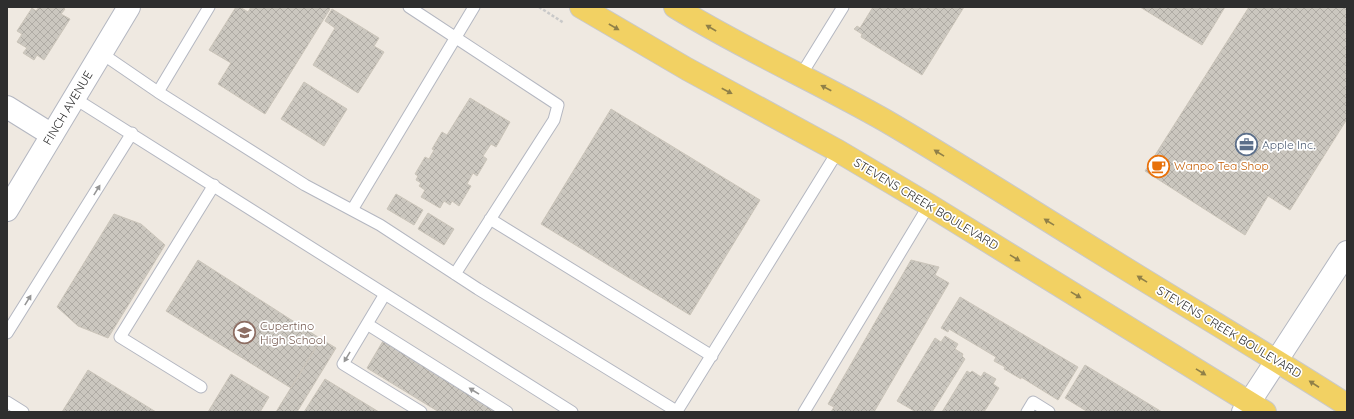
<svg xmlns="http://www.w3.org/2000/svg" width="1354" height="419" font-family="Quicksand,sans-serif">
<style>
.building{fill:url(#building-cross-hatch);stroke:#cbc5ba}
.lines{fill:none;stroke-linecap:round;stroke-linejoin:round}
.service-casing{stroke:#b4b7c1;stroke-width:13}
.minor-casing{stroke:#b4b7c1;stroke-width:24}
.tertiary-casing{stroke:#b4b7c1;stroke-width:24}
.secondary-casing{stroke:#b4b7c1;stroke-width:24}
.primary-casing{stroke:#c9c9c9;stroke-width:24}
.path{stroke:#c9c9c9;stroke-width:2.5;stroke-dasharray:3 2;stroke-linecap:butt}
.service{stroke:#fff;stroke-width:11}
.minor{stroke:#fff;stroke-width:22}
.tertiary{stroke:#fff;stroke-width:22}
.secondary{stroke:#fff;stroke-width:22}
.primary{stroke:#f2d163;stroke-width:22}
.oneway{fill:#908048}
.oneway2{fill:#969696}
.labels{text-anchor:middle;stroke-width:3.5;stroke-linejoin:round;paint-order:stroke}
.street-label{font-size:12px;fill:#2e2e2e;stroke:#fff}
.service-label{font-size:12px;fill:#4e5e75;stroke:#fff;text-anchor:start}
.food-label{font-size:12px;fill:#c56008;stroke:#fff;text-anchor:start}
.education-label{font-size:12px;fill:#785e54;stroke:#fff;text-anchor:start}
</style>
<defs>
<pattern id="building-cross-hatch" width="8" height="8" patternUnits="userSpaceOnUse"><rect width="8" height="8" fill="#cbc7bf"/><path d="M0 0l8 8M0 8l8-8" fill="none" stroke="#afaba4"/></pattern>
</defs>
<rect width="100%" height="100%" fill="#efe9e1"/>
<path class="building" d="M39,7H49L52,9L53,7H62L65,9L61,14L70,19L44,60L37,55L34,60L23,53L27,48L17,42L22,34L17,31L32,8L36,11Z
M236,7H240L248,12L251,7H328L330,9L265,114L218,84L231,63L209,50Z
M873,7H964L922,75L861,37L862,34L854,29L857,26L860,28Z
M1140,7H1225L1202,45Z
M1249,7H1347V119L1290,210L1268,196L1245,235L1145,171Z
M332,9L379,38L374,46L384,52L358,93L313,65L335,28L325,21Z
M304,82L347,109L324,146L281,119Z
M470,98L510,122L496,147L491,144L483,156L487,159L477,176L473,173L467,184L471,186L459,206L452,201L450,205L444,201L440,208L421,197L425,190L419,186L421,183L416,180L418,176L415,174L425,157L429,159L434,150L432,149L442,132L447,135Z
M611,109L760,200L690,315L541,224Z
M396,194L423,210L414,225L387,209Z
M428,213L454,229L444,245L418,229Z
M114,214L141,224L165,245L108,338L78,326L57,307Z
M198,260L321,339L291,388L166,311Z
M911,260L939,267L935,275L949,283L874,412H831L834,407L828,404Z
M960,297L1078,367L1058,400L1021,377V379L1004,369L1005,367L994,361L996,357L949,329L948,332L941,328Z
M945,336L958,344L955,349L963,354L962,356L965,359L932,412H916L897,401L935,338L941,342Z
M321,339L336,348L297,412H276Z
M383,341L498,412H439L367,368Z
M1085,365L1162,412H1088L1065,398Z
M88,370L156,412H62Z
M967,371L970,373L972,371L981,377L984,372L996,379L993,384L999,388L984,412H942Z
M231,374L269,397L260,412H208Z
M325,379L379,412H304Z"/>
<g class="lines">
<defs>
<path id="service" d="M409,7L558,105L554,120L455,274
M101,53L158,92L305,185L380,225L478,289L678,412
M801,75L843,7
M158,92L209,7
M74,98L572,412
M352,210L474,7
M490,219L712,356
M385,294L343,364L421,412
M367,324L507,412
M7,333L132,133
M201,387L120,337L214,185
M7,402L23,412
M677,411L838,151
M804,412L929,205
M1027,412L1033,402L1049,412"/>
<path id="minor" d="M7,107L52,135"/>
<path id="tertiary" d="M7,210L129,7
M1243,412L1277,360"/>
<path id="secondary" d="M1277,360L1347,252"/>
<path id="primary" d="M581,7L687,69L838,151L929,205L1265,412
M675,7C743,49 816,81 886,121C961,165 1035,213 1110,259C1189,308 1269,355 1347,405"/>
</defs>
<use href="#service" class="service-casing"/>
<use href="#minor" class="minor-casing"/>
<use href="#tertiary" class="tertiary-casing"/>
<use href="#secondary" class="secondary-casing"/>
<use href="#primary" class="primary-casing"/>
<path class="path" d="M539,7L564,23"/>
<use href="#service" class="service"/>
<use href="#minor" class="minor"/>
<use href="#tertiary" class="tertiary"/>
<use href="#secondary" class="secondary"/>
<use href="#primary" class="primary"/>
</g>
<defs><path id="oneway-solid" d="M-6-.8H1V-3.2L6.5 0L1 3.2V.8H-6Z"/></defs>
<g class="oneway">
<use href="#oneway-solid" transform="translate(614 27) rotate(30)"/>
<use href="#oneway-solid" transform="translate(711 28) rotate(-150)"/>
<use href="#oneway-solid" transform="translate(826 88) rotate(-152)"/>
<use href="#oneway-solid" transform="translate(727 91) rotate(28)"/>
<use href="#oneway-solid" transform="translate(939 153) rotate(-148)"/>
<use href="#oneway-solid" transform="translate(1049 222) rotate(-148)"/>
<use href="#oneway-solid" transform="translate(1015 258) rotate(32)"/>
<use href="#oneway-solid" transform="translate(1142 279) rotate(-148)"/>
<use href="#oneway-solid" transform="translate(1076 295) rotate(31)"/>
<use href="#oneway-solid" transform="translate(1201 372) rotate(32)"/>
<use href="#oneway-solid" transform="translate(1314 384) rotate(-147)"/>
</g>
<g class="oneway2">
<use href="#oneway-solid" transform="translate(97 190) rotate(-58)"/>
<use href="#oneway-solid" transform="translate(28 300) rotate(-58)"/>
<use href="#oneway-solid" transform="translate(347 357) rotate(121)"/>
<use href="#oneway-solid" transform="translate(474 391) rotate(-148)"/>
</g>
<defs>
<symbol id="office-ring" viewBox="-11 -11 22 22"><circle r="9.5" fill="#fff" stroke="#5c6f8a" stroke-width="1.5"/><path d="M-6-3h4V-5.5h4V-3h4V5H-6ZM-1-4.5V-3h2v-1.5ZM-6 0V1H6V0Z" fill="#5c6f8a"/></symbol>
<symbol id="cafe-ring" viewBox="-11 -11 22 22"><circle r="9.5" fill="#fff" stroke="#e8710a" stroke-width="1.5"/><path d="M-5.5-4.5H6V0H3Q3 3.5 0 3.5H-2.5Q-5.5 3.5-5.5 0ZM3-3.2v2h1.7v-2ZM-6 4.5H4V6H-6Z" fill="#e8710a"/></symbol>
<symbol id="school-ring" viewBox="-11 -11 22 22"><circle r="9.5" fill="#fff" stroke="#8d6e63" stroke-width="1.5"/><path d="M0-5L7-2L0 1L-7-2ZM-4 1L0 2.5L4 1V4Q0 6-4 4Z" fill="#8d6e63"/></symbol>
</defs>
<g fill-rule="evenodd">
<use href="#office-ring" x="1234" y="132" width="25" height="25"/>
<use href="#cafe-ring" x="1146" y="154" width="25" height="25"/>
<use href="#school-ring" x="232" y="320" width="25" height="25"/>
</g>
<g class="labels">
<g class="street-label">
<text transform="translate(68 108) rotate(-59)" y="4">FINCH AVENUE</text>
<text transform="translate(926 204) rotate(31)" y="4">STEVENS CREEK BOULEVARD</text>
<text transform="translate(1229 332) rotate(31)" y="4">STEVENS CREEK BOULEVARD</text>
</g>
<g class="service-label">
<text x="1262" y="149">Apple Inc.</text>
</g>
<g class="food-label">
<text x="1174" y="170">Wanpo Tea Shop</text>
</g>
<g class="education-label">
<text x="260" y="330">Cupertino<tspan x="260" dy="14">High School</tspan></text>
</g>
</g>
<rect width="1354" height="419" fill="none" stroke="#2e2e2e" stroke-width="16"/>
</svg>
